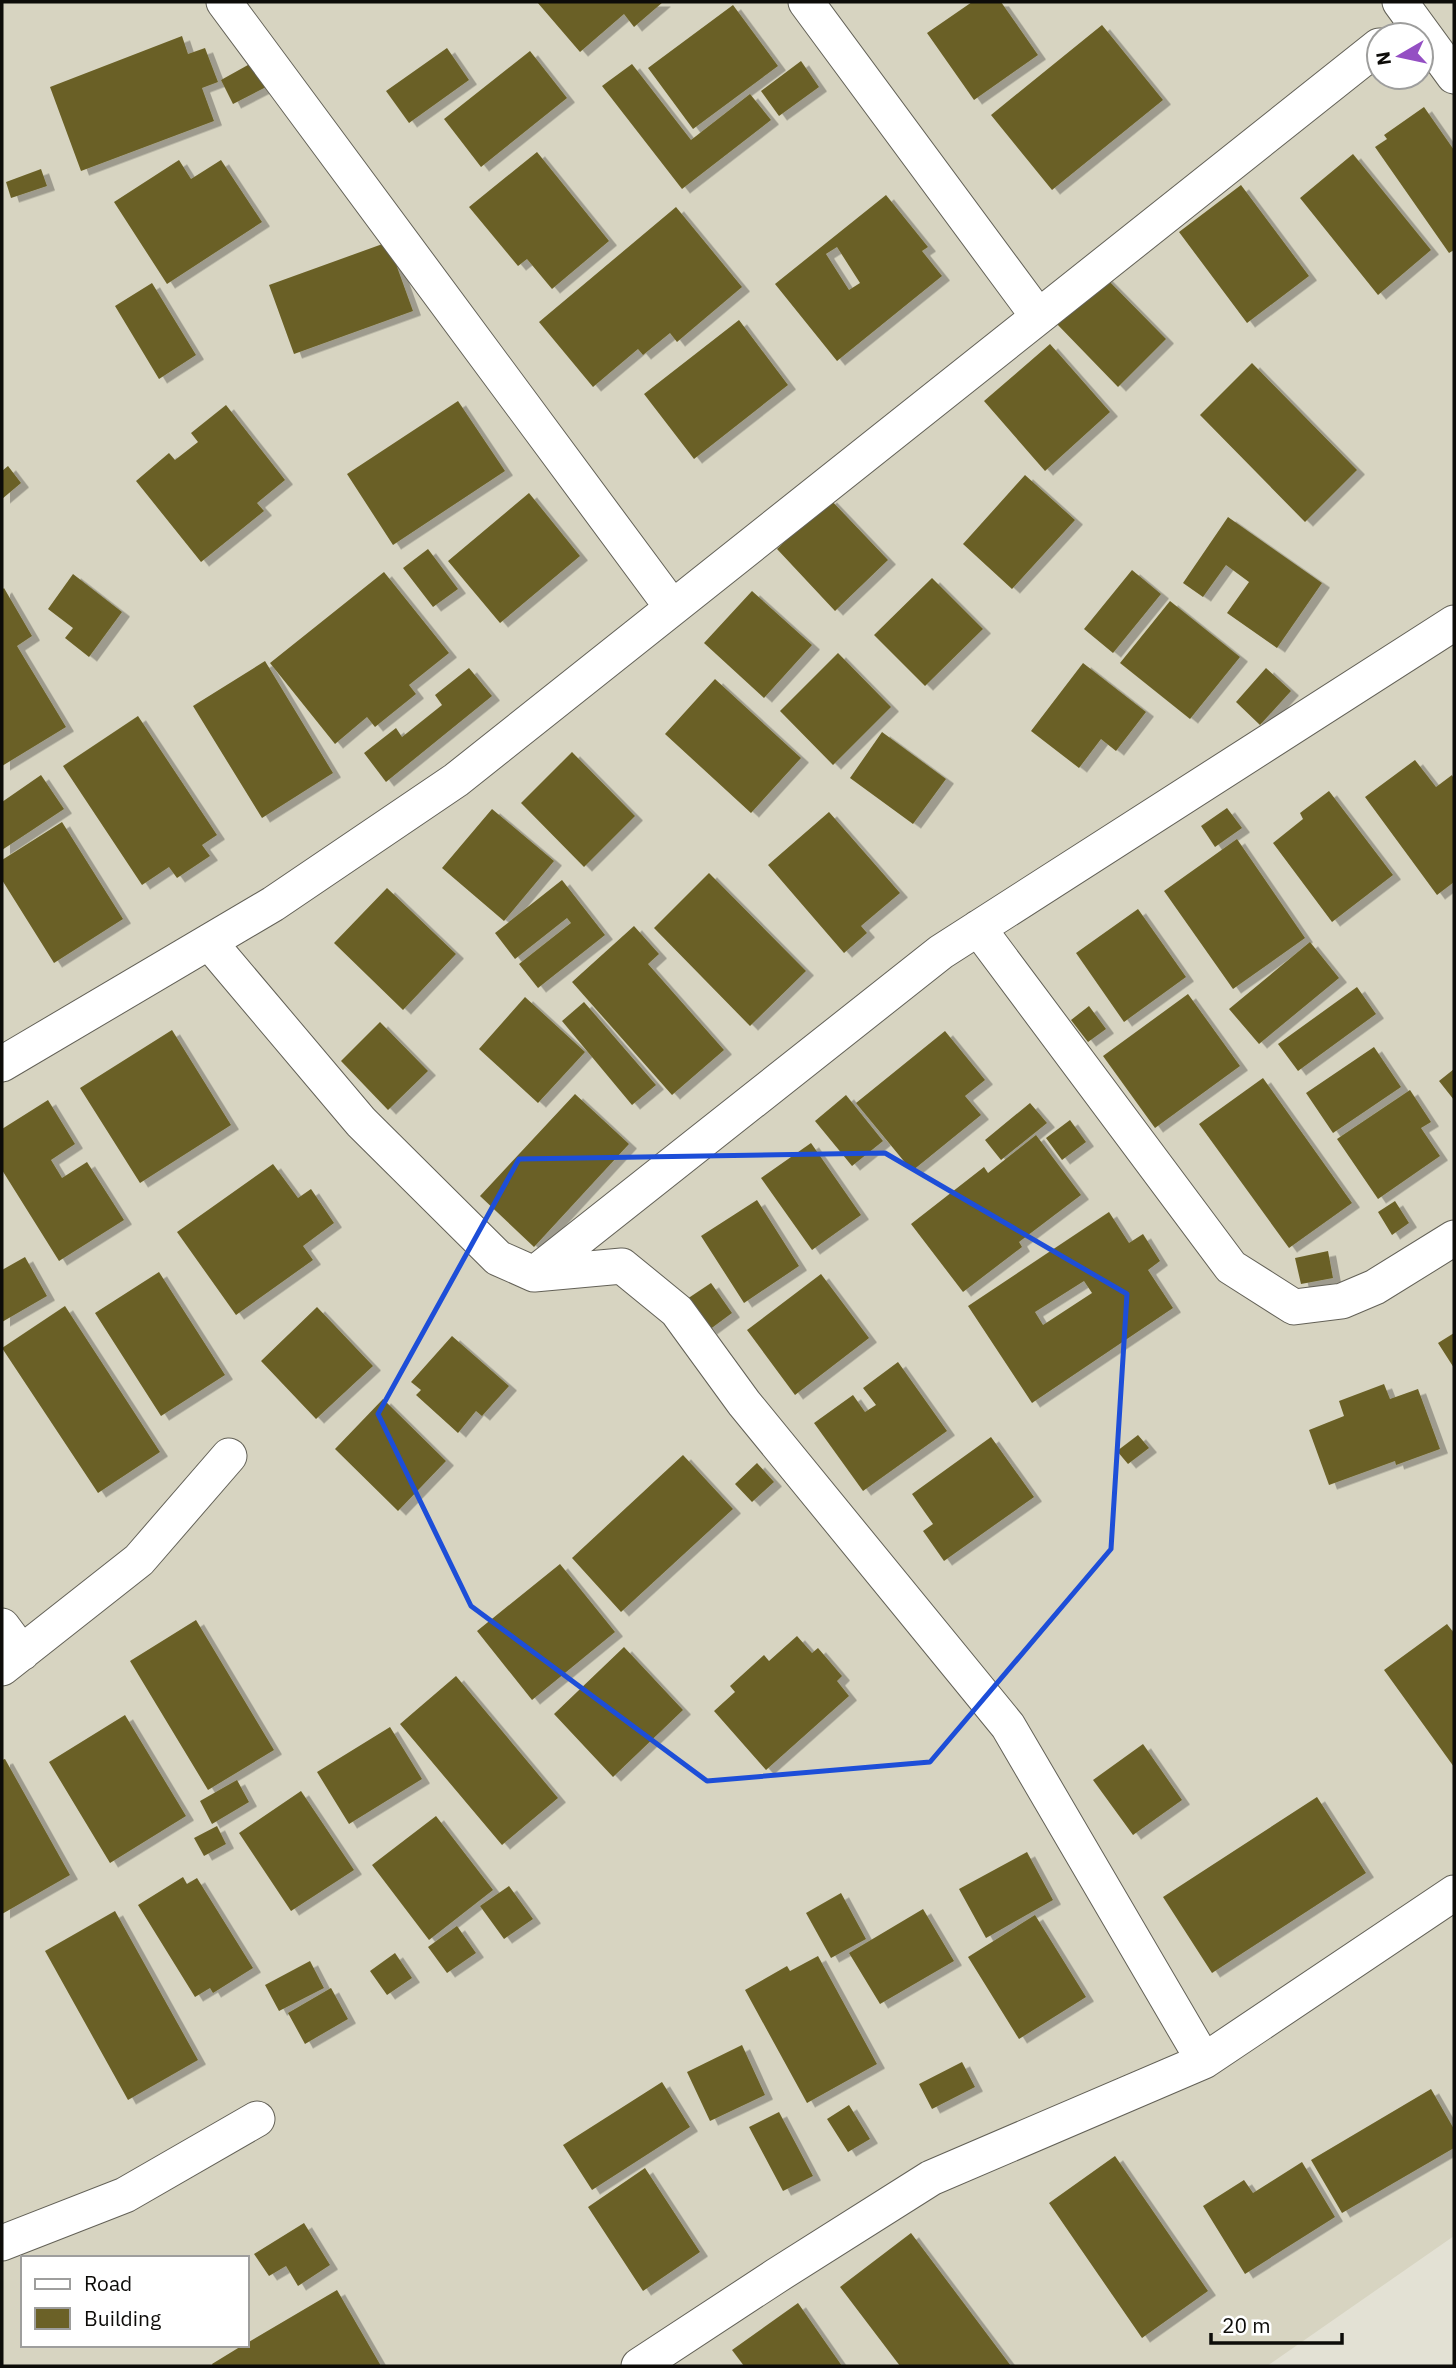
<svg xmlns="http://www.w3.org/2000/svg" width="1456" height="2368" font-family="'IBM Plex Sans',sans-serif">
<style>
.built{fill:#d7d4c1;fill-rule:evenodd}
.building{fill:#6b6127;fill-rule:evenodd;filter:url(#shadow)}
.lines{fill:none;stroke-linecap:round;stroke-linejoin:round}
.street-casing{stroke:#636157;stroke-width:37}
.street{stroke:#fff;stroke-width:35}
.marked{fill:none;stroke:#1d4ed8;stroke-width:5;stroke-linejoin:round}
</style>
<defs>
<filter id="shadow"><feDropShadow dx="8" dy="4.5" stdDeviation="0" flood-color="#0004"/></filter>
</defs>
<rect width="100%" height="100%" fill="#e3e1d4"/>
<path class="built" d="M2,2H1454V2236L1267,2366H2ZM1379,35H1421V77H1379ZM23,2258H247V2345H23Z"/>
<path class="building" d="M537,2H663L634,27L624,14L580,52Z
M972,2H1001L1038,55L974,100L927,33Z
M733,5L778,66L693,129L648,68Z
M1102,25L1163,100L1052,190L991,115Z
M182,36L188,54L205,48L218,82L202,88L214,121L81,171L50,87Z
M447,48L469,80L409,123L386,91Z
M530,51L567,98L481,167L444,119Z
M257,60L270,85L233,104L221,80Z
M801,61L819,87L779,116L761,91Z
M632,64L691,140L750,94L771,120L682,189L602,86Z
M1424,107L1454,150V250L1449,253L1375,147L1387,139L1384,135Z
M537,152L609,241L552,289L527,259L518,266L469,207Z
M1353,154L1431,250L1378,295L1300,198Z
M179,160L191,179L221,160L262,222L167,284L114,202Z
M41,169L47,186L11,198L6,182Z
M1241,185L1309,276L1247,323L1179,232Z
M886,195L928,247L922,251L942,276L837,361L775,284ZM837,247L860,283L849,290L826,254Z
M676,207L742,287L677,342L670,333L643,355L638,349L593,387L539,322Z
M388,242L413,311L294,354L269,285Z
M1103,275L1166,339L1118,387L1055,322Z
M152,283L196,355L159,379L115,306Z
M739,320L788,385L694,459L644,394Z
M1050,344L1110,412L1045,471L984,401Z
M1252,363L1357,470L1305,522L1200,415Z
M458,401L505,471L393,545L347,474Z
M226,405L285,480L257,503L264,511L201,562L136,481L169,453L175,460L198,442L191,433Z
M8,466L21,483L2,499V471Z
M1025,475L1075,520L1012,589L963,544Z
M529,493L580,556L500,623L448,561Z
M829,498L888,560L835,611L777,549Z
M1228,517L1322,583L1277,648L1227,613L1249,582L1226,565L1203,597L1183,583Z
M428,549L458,589L433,607L403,568Z
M1132,570L1161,594L1113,653L1084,629Z
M384,572L449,653L409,685L416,694L375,727L367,717L335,744L270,663Z
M73,574L122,612L89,657L65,638L73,628L48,609Z
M932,578L983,629L925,686L874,635Z
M4,588L32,636L17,646L66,727L2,766V590Z
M752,591L812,645L764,698L704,643Z
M1170,601L1240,657L1190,719L1120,663Z
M838,653L891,707L833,765L780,711Z
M265,661L333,773L262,818L193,706Z
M1083,663L1146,712L1116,751L1101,739L1079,768L1031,731Z
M469,668L492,696L386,782L364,753L396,728L402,737L442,705L435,695Z
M1266,668L1291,691L1260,725L1236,702Z
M715,679L801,758L751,813L665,734Z
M138,716L217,835L202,845L210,856L177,878L169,867L142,885L63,766Z
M882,732L946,779L913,824L850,778Z
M572,752L635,816L584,867L521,803Z
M1415,760L1436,787L1452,775L1454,779V882L1437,895L1365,797Z
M41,775L64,809L2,850V802Z
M1329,791L1393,875L1332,922L1273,843L1303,819L1300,813Z
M1227,808L1242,828L1215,847L1201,826Z
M492,809L554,861L504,921L442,868Z
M829,812L900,893L861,926L867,933L844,953L768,865Z
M62,822L123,919L54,963L2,880V860Z
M1237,839L1305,938L1233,989L1164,891Z
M709,873L806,971L750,1026L654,928Z
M562,880L605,935L538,988L519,964L571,923L567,918L515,959L495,933Z
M387,888L456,954L403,1010L334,943Z
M1138,909L1186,977L1124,1022L1076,953Z
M634,926L659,954L648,964L724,1050L672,1095L572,982Z
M1310,942L1339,978L1259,1044L1229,1009Z
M1357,987L1376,1014L1298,1071L1278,1044Z
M1188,994L1240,1066L1155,1128L1103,1056Z
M525,997L585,1052L538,1103L479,1049Z
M584,1002L656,1085L632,1105L562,1021Z
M1089,1006L1106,1029L1088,1042L1071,1020Z
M380,1022L428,1071L388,1110L341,1061Z
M172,1030L231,1125L140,1183L80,1088Z
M945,1031L985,1080L965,1096L981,1115L912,1171L856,1103Z
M1374,1047L1401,1087L1333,1133L1306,1093Z
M1454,1069V1100L1439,1081Z
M1263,1078L1352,1203L1289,1248L1199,1124Z
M1410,1090L1431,1122L1421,1128L1440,1156L1378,1199L1337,1139Z
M575,1094L629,1144L534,1247L480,1196Z
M846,1095L883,1141L852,1166L815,1121Z
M48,1100L75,1144L51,1160L62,1178L87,1162L124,1220L59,1261L2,1170V1129Z
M1030,1103L1047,1123L1001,1160L985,1140Z
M1070,1120L1086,1142L1062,1160L1046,1138Z
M1036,1135L1081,1195L1019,1242L1022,1247L963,1292L911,1224L984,1167L988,1173Z
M811,1143L861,1215L812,1250L761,1178Z
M273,1164L298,1198L311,1189L334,1223L303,1246L313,1260L236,1315L177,1232Z
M757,1200L799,1266L744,1303L701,1236Z
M1395,1201L1409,1223L1392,1235L1378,1212Z
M1109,1212L1129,1243L1143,1234L1160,1261L1148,1270L1173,1308L1032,1403L968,1306ZM1084,1281L1092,1293L1043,1325L1035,1312Z
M1328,1251L1333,1278L1301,1284L1295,1258Z
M25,1257L47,1296L2,1322V1270Z
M159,1272L225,1375L161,1416L95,1313Z
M821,1274L869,1338L795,1395L747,1330Z
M711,1283L732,1313L709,1330L687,1299Z
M65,1306L160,1452L98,1493L2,1348Z
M317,1307L373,1366L316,1419L261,1361Z
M1454,1333V1368L1438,1343Z
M452,1336L509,1386L482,1416L476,1411L458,1433L416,1395L421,1390L411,1382Z
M898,1362L947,1431L863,1491L814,1423L853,1395L865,1412L876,1405L863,1388Z
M1384,1384L1390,1399L1418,1389L1440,1449L1396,1465L1395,1461L1329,1485L1309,1430L1344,1416L1339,1401Z
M383,1399L446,1461L398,1511L335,1449Z
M1138,1435L1149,1448L1128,1464L1117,1451Z
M991,1437L1034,1497L944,1561L923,1531L933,1524L912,1494Z
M683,1455L733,1509L621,1612L572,1558Z
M757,1463L774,1482L752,1502L735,1484Z
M560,1564L615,1632L532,1700L477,1631Z
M196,1620L274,1750L208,1790L130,1661Z
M1447,1624L1454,1633V1767L1384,1670Z
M797,1636L812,1653L818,1648L842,1676L837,1681L849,1696L766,1770L714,1711L735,1692L730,1686L764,1655L769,1661Z
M624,1647L683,1710L613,1777L554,1714Z
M456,1676L558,1798L502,1845L400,1724Z
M125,1715L186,1816L110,1863L49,1762Z
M390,1727L422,1779L349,1824L317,1772Z
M1143,1744L1182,1800L1133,1835L1093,1780Z
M5,1759L70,1875L2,1914V1760Z
M237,1780L249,1802L212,1824L200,1801Z
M301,1791L354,1870L291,1911L239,1833Z
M1317,1797L1366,1873L1212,1973L1163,1897Z
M436,1816L493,1890L429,1940L372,1865Z
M217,1826L226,1844L204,1856L194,1838Z
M1027,1852L1053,1900L986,1938L959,1889Z
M183,1877L187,1884L197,1878L253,1968L213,1993L210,1988L195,1997L138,1905Z
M509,1886L533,1919L504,1939L480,1906Z
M841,1893L866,1939L831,1958L806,1913Z
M923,1909L954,1961L880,2004L849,1953Z
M115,1911L198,2060L128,2100L45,1951Z
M1035,1915L1086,1997L1019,2039L968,1957Z
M457,1926L476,1953L447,1973L428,1947Z
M395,1953L412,1978L387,1995L370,1971Z
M818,1956L877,2064L807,2103L745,1990L787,1966L790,1971Z
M310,1961L324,1988L279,2011L265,1985Z
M331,1988L348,2019L305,2044L288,2013Z
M742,2045L765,2095L710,2121L687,2072Z
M962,2062L975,2087L932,2109L919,2084Z
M662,2082L690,2127L592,2190L563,2145Z
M1431,2089L1454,2129V2148L1342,2213L1311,2160Z
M849,2105L870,2139L848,2152L827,2119Z
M779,2112L813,2176L783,2191L749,2127Z
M1115,2156L1208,2291L1142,2338L1049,2203Z
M1302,2162L1335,2217L1245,2274L1203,2206L1244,2180L1253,2193Z
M645,2168L700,2252L643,2291L588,2207Z
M304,2223L330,2265L298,2286L286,2266L269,2276L254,2254Z
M911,2233L1011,2366H900L840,2287Z
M337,2290L381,2366H213L212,2364L243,2345H247V2343Z
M798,2303L842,2366H744L732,2350Z"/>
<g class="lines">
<defs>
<path id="street" d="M224,2L672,607
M806,2L1038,316
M1400,2L1454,76
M978,928L1231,1267L1294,1307L1342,1301L1375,1287L1454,1238
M209,942L361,1122L498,1258L534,1274L622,1266L677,1311L744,1403L1008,1726L1204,2061
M2,1064L273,904L456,780L1379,46
M534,1274L941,952L1454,623
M2,1626L22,1653
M2,1668L139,1560L229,1456
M2,2243L125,2195L257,2119
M639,2366L776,2276L931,2178L1204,2061L1454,1893"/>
</defs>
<use href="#street" class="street-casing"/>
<use href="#street" class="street"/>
</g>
<path class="marked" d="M885,1153L1127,1294L1111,1549L930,1762L707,1781L471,1606L378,1414L519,1159Z"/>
<rect width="1456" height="2368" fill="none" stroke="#0d0c09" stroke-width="7"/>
<rect x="21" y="2256" width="228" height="91" fill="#ffffff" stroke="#9e9e9d" stroke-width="2"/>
<rect x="35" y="2279" width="35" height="10" fill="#ffffff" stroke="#9e9e9d" stroke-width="2"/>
<text x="84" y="2291" font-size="21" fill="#0d0c09">Road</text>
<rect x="35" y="2308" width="35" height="21" fill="#6b6127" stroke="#9e9e9d" stroke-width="2"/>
<text x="84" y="2326" font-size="21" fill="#0d0c09">Building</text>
<g transform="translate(1400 56) rotate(261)"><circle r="33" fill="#ffffff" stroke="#9e9e9d" stroke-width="2"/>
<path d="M0-5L12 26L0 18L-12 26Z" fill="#944fc3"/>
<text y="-10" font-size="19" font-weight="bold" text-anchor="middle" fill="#0d0c09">N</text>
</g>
<path d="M1211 2333v10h131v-10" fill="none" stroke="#0d0c09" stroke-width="3.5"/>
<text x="1222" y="2333" font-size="21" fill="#0d0c09" stroke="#ffffff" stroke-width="5" paint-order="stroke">20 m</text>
</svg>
